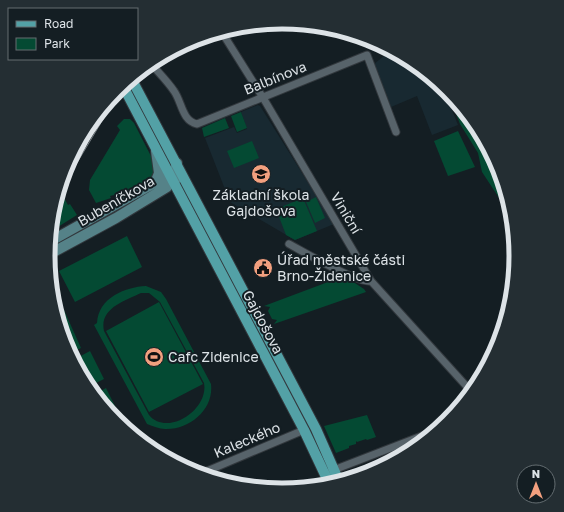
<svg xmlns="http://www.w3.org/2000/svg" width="564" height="512" font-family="'Golos Text',sans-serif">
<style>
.built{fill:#182931}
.green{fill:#044a33;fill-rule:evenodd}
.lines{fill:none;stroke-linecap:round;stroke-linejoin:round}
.street-casing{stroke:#32383d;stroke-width:9}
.secondary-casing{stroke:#32383d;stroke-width:12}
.primary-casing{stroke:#32383d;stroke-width:12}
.street{stroke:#57636a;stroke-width:7}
.secondary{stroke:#558288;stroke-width:10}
.primary{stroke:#53a1a6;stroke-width:10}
.tram{stroke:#737b80;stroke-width:1}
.labels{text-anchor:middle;stroke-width:4;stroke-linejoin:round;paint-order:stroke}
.street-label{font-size:14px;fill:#dde3e7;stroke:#141e23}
.poi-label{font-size:14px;fill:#dde3e7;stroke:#141e23;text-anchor:start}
.rim{fill:none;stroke:#dde3e7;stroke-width:5}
</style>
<rect width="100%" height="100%" fill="#141e23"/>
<path class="built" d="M389,52L443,88L458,125L432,135L417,96L391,107L374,64Z
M258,105L260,106L334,224L295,240L230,202L205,138L234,127L237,133L247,129L241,112Z"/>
<path class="green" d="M447,91L498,167L507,210L482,172L478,153L460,124Z
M241,112L247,128L237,132L231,116Z
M225,118L229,128L204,137L202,128Z
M124,119H130L134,123L155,164L152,180L137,190L129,192L127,190L115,196L114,195L110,196L111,198L96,203L89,190L90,180L120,130L117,126Z
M458,131L475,167L448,176L434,141Z
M252,141L259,158L234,168L227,151Z
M63,196L68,205L70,204L77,215L53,230L59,203Z
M316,197L325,218L315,223L306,202Z
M303,198L317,231L295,240L286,235L276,209Z
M127,236L142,267L75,302L59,271Z
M344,276L364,289L366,292L274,324L277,320L272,319L268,311L270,307L264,306Z
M146,286L161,292L166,299L211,384C214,409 190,430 165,429C159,429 153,426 147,424L94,325L97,323C98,298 125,287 146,286ZM141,293H149L160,302L204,383C209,410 167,437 149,415L104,331C99,308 125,301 141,293Z
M159,302L203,384L149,412L106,331Z
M64,310L81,348L71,353L66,345L59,312Z
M90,351L104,379L92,385L75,359Z
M106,388L120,416L115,419L97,393Z
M367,415L376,437L367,440L366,439L357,442L356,441V444L349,446V448L336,453L324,426Z
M400,453L371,472L352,476L351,473Z"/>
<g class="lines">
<defs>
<path id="street" d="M223,34L265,101L371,281L469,389
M153,66C160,74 168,82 174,91C182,102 182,121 197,124L367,55L396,132
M289,244C304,252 358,284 371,281
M331,471L432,432
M200,474L304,430"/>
<path id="secondary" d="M155,183L159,173L156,151
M51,241L160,180L167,178H178
M48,255L116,218L167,187L173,177L177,163"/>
<path id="primary" d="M132,80L316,429L338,479
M123,86L304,430L328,481"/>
</defs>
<use href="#street" class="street-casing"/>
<use href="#secondary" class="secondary-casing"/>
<use href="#primary" class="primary-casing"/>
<use href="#street" class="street"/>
<use href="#secondary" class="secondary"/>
<use href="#primary" class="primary"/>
<path class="tram" d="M62,188L108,111L112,98"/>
</g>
<defs>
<symbol id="school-disc" viewBox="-11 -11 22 22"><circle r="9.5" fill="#f2a07f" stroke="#141e23"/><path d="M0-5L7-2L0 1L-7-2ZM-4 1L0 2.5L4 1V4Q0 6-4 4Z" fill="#111"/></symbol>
<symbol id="civic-disc" viewBox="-11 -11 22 22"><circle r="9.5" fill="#f2a07f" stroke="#141e23"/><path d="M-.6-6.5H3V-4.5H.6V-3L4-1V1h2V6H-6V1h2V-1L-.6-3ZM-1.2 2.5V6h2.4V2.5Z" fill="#111"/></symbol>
<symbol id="stadium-disc" viewBox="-11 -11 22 22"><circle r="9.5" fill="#f2a07f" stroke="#141e23"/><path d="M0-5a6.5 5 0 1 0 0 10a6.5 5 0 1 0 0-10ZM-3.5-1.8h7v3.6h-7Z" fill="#111"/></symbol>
</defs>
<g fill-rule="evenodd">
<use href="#school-disc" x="250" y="163" width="22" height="22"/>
<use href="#civic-disc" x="252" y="257" width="22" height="22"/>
<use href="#stadium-disc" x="143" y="346" width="22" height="22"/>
</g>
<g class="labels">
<g class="street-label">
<text transform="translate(275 78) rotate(-22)" y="5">Balbínova</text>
<text transform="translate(116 201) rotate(-30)" y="5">Bubeníčkova</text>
<text transform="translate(346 213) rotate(59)" y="5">Viniční</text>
<text transform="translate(263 322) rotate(62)" y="5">Gajdošova</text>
<text transform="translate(247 440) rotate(-23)" y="5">Kaleckého</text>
</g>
<g class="poi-label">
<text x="261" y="200" text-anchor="middle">Základní škola<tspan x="261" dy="16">Gajdošova</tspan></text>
<text x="277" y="265">Úřad městské části<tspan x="277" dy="16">Brno-Židenice</tspan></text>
<text x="168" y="362">Cafc Zidenice</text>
</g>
</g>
<path d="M0 0H564V512H0ZM55 256a227 227 0 1 1 454 0a227 227 0 1 1-454 0Z" fill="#242e33" fill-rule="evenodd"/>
<path class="rim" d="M55 256a227 227 0 1 1 454 0a227 227 0 1 1-454 0Z"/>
<rect x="8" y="8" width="130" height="52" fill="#141e23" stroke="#646d71"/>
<rect x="16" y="21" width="20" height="6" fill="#53a1a6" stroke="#646d71"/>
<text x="44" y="28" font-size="12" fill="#dde3e7">Road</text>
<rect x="16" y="38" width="20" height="12" fill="#044a33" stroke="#646d71"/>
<text x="44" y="48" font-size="12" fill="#dde3e7">Park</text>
<g transform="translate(536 484)"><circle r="19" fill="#141e23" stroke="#646d71"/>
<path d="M0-3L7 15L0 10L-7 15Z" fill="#f2a07f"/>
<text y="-6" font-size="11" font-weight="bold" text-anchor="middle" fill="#dde3e7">N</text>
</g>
</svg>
